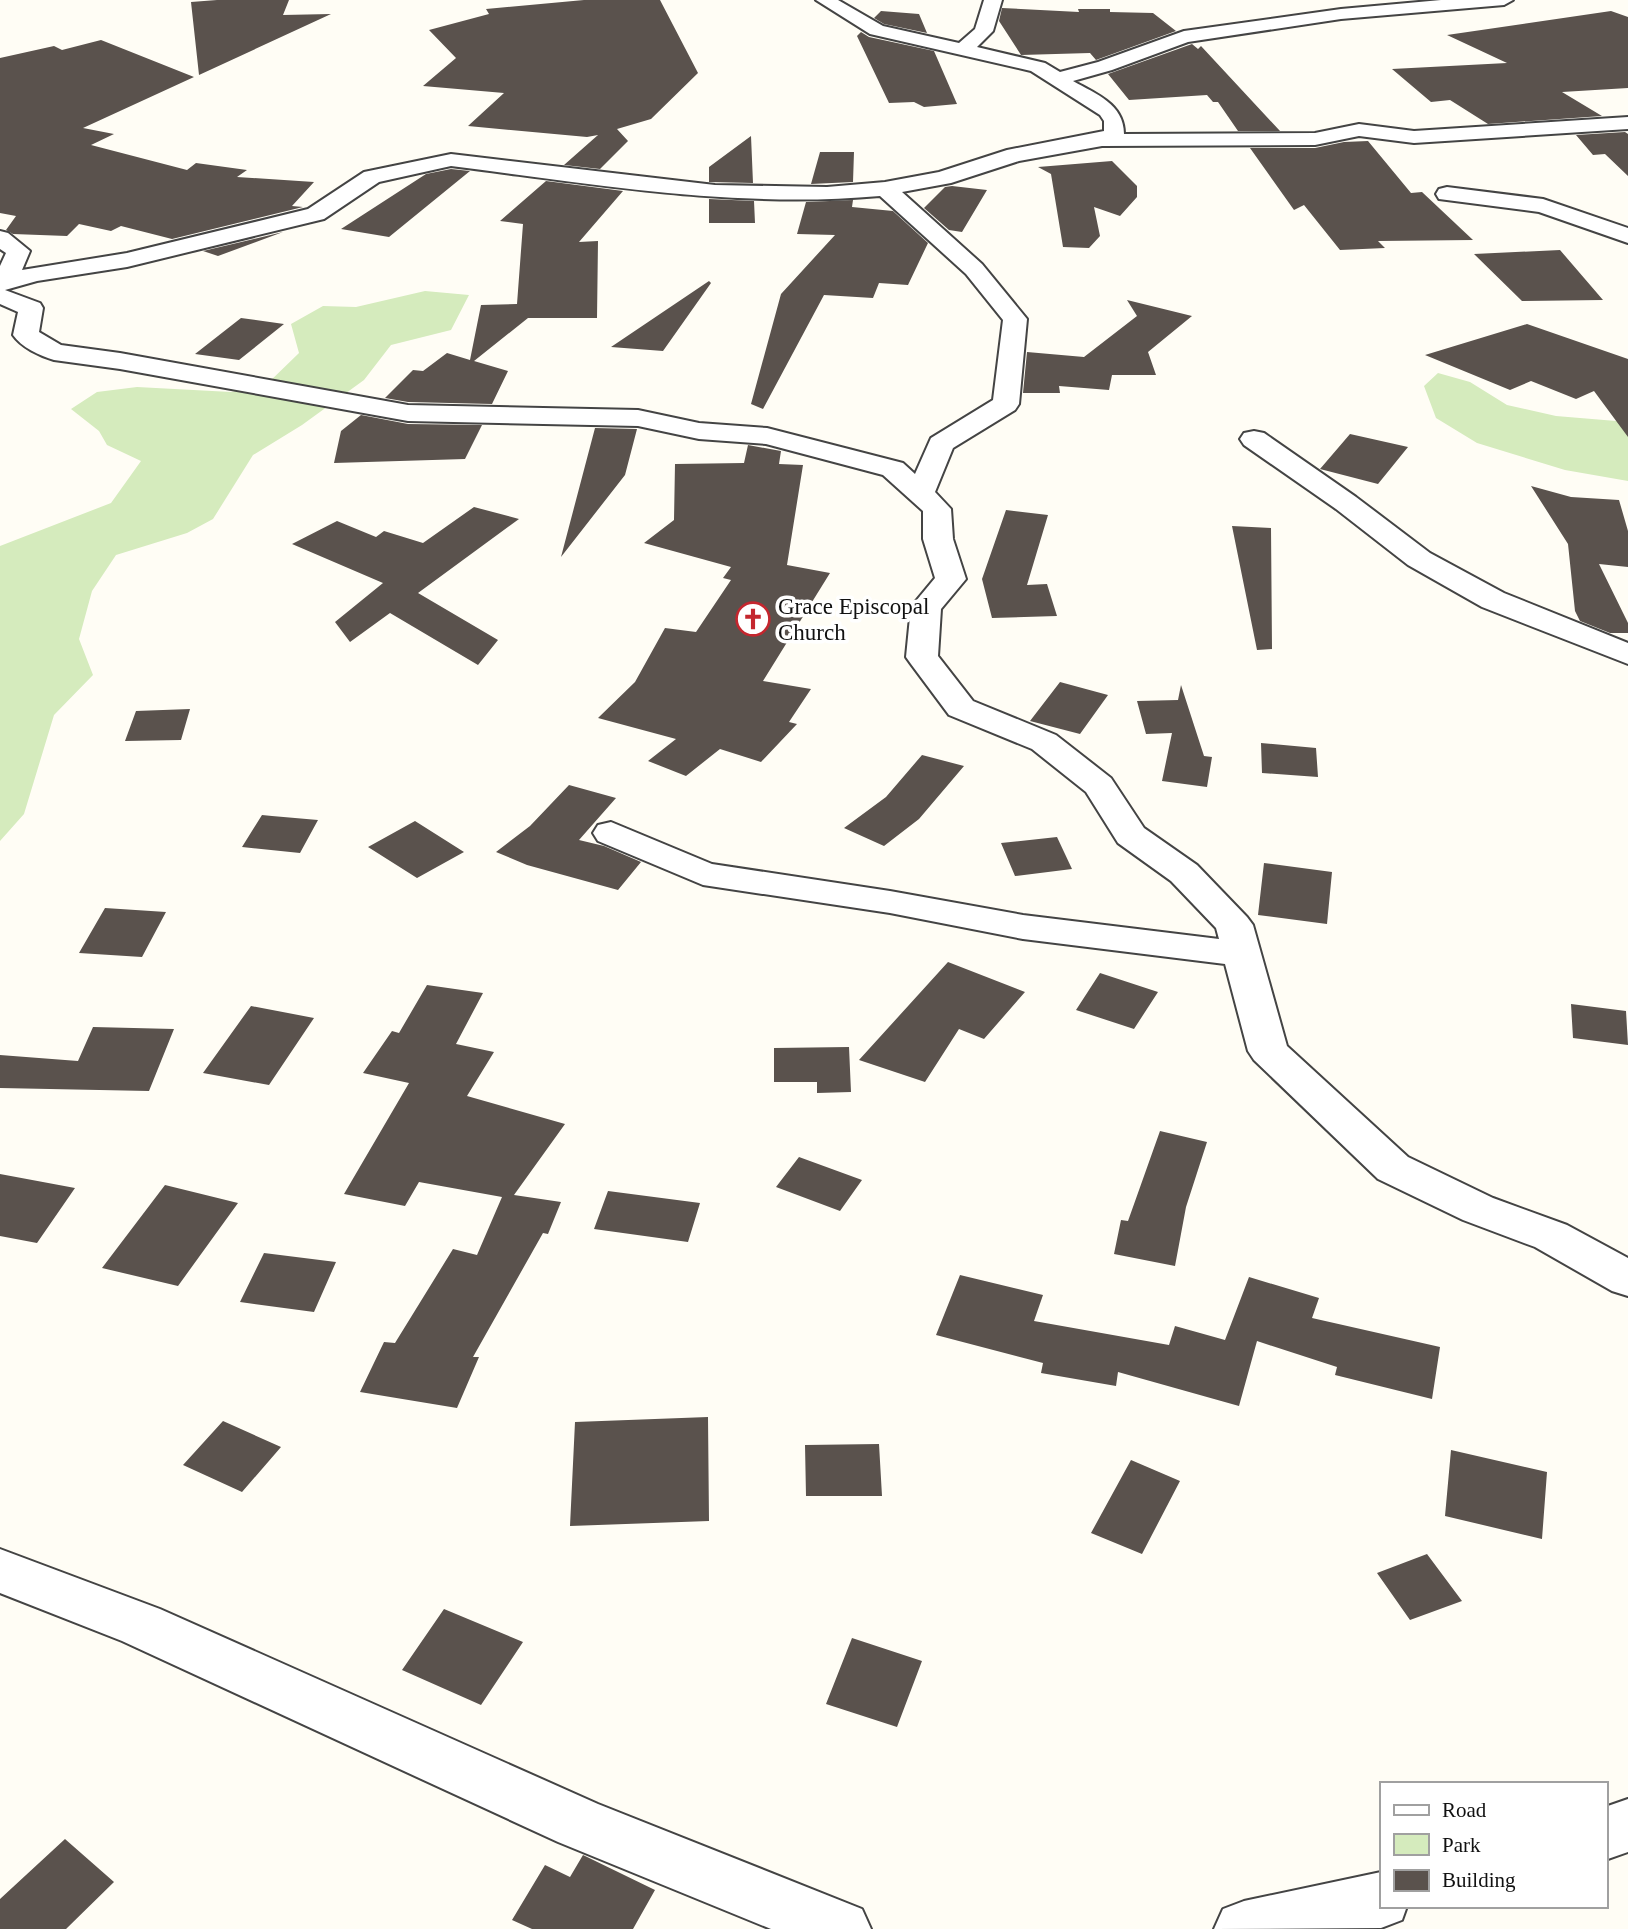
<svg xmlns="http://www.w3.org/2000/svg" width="1628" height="1929" font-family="'Times New Roman',serif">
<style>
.green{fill:#d5ebbd}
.building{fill:#5a524d}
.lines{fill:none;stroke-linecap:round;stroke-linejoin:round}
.minor-casing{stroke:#444;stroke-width:4}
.minor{fill:#fff;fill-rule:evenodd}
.labels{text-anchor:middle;stroke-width:7;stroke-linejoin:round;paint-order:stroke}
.poi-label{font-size:23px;fill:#111;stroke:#fff;text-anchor:start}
</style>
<rect width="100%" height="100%" fill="#fffdf5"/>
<path class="green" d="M425,291L469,295L451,330L391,345L364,380L302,425L253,455L213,519L187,533L116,555L92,591L79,639L93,675L54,715L24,814L0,841V546L111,503L141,461L107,445L99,431L71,409L97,392L137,387L231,392L265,386L299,353L291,324L323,306L356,307Z
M1438,373L1470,382L1507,405L1556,416L1628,422V481L1565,470L1477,443L1436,418L1424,386Z"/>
<path class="building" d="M217,0H289L283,15L331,14L199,75L191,2Z
M584,0H660L698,73L651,119L617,129L628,141L600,169L564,165L598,135L587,137L468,126L504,93L423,86L456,58L429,30L489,14L486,9Z
M1002,8L1079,12L1078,9H1110V12L1153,13L1176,31L1096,60L1090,53L1021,55L999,21Z
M881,11L919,14L927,33L884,24L874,18Z
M1611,11L1628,17V88L1562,92L1602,116L1488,124L1450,100L1431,102L1392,69L1507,63L1447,35Z
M861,32L869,37L934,51L957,104L924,107L914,102L889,103L857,36Z
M101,40L194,77L83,128L114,134L91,145L187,170L196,163L247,170L237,177L314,182L292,206L303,207L172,239L121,226L111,231L79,224L67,236L13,234L6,230L16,216L0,213V58L54,46L62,50Z
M1192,44L1198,49L1201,46L1280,131H1238L1218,102H1213L1207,95L1129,100L1108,74Z
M1625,132L1628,134V176L1605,154L1593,155L1576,135Z
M751,136L753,183L709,182V167Z
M1368,141L1411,193L1422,192L1473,240L1378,241L1385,248L1340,250L1304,205L1294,210L1250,148H1315L1344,142Z
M820,152H854L853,182L811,184Z
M1112,161L1137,186V197L1120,216L1094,207L1100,236L1089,248L1063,247L1051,174L1038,167Z
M451,169L470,171L389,237L341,229L426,174Z
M546,181L623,191L579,242L598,241L597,318H528L474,361L508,371L492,404L408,402L385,398L413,370L423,371L447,353L470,360L481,305L517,304L523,224L500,221Z
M952,186L987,190L962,232L949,230L924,208L945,187Z
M709,199L754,201L755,223H709Z
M853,200L852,207L893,211L928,243L908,285L879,283L873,298L824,295L763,409L751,404L781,294L835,235L797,234L806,202Z
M283,232L218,256L203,251Z
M1560,250L1603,300L1522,301L1474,254Z
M709,281L711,283L663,351L611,347Z
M1127,300L1192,316L1148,352L1156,375H1112L1109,390L1059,386L1060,393H1023L1027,352L1084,357L1137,316Z
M241,318L284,324L239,360L195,354Z
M1527,324L1628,359V437L1594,391L1576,399L1531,381L1510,390L1425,355Z
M361,415L408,424L482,425L465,459L334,463L341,431Z
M595,428L637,429L625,475L561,557Z
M1350,434L1408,447L1378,484L1320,469Z
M748,445L781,451L779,464L803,465L787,565L830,573L763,681L811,689L789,722L797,724L761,762L720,749L686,776L648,761L676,739L598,718L635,682L665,628L696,632L731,580L723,578L731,567L644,543L674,520L675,464L744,463Z
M1531,486L1571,497L1619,500L1628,531V567L1599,564L1628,623V633H1610L1580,621L1575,611L1568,544Z
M474,507L519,519L418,593L498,640L478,665L390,613L350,642L335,622L383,583L292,544L337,521L376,537L384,531L423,543Z
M1006,510L1048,515L1027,585L1047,584L1057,616L992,618L982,579Z
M1232,526L1271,528L1272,649L1257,650Z
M1060,682L1108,695L1080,734L1030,721Z
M1181,685L1204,756L1212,757L1207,787L1162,781L1172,733L1146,734L1137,701L1178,700Z
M190,709L181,740L125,741L136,711Z
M1261,743L1316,748L1318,777L1262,773Z
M922,755L964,766L919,819L884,846L844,828L886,797Z
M569,785L616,798L579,840L604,846L641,862L618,890L527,865L496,852L530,826Z
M262,815L272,816L318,820L300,853L242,847Z
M415,821L464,852L417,878L368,847Z
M1057,837L1072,869L1015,876L1001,843Z
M1264,863L1332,872L1327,924L1258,915Z
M105,908L166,912L142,957L79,953Z
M948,962L1025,992L984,1039L959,1029L925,1082L859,1060Z
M1100,973L1158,992L1134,1029L1076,1010Z
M427,985L483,993L456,1044L494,1052L467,1096L565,1124L514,1195L561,1202L548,1234L543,1233L473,1357H479L457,1408L360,1392L384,1342L395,1343L453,1249L477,1255L502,1197L419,1182L405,1206L344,1194L409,1083L363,1073L392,1031L399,1033Z
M1571,1004L1626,1011L1628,1045L1573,1038Z
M251,1006L314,1018L269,1085L203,1073Z
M93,1027L174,1029L149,1091L0,1088V1055L78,1061Z
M849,1047L851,1092L817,1093V1082H774V1048Z
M1160,1131L1207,1142L1186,1207L1175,1266L1114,1254L1121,1220L1128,1221Z
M799,1157L862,1180L840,1211L776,1187Z
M0,1174L75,1188L37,1243L0,1236Z
M165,1185L238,1203L178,1286L102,1268Z
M608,1191L700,1203L688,1242L594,1229Z
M264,1253L336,1262L314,1312L240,1302Z
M960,1275L1043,1295L1034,1321L1169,1345L1175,1326L1225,1340L1249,1277L1319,1298L1312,1318L1440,1347L1432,1399L1335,1375L1337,1367L1257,1341L1239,1406L1118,1372L1116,1386L1041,1373L1043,1363L936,1335Z
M708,1417L709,1521L570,1526L575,1422Z
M223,1421L281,1447L242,1492L183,1465Z
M879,1444L882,1496H806L805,1445Z
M1451,1450L1547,1472L1542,1539L1445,1516Z
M1131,1460L1180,1481L1142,1554L1091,1533Z
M1427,1554L1462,1601L1410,1620L1377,1573Z
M444,1609L523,1642L481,1705L402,1670Z
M852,1638L922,1661L897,1727L826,1704Z
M65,1839L114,1882L66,1929H0V1899Z
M583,1855L655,1890L633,1929H532L512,1920L545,1865L570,1877Z"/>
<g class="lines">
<defs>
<path id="minor" d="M816,0H838L883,26L959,43L975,29L984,0H1002L993,31L977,47L1045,63L1060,72L1098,62L1184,31L1341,9L1441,0H1513L1504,5L1341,19L1188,42L1112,70L1073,81C1096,94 1124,104 1124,134L1315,133L1359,124L1414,131L1628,117V129L1414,143L1359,136L1315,145L1102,146L1019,161L951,183L902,192L982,264L1027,319L1019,404L1015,410L953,448L935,492L951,509L953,539L966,579L941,609L938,656L973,701L1056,735L1111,778L1144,828L1197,865L1247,917L1253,925L1287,1046L1408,1157L1493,1198L1567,1225L1628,1258V1296L1612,1291L1535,1247L1463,1220L1378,1179L1254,1060L1248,1051L1225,964L1023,939L890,913L703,885L598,841L593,833L598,825L611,822L712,864L890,891L1023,915L1219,939L1216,928L1171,881L1118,843L1086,792L1032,749L949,715L911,664L906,657L911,607L935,578L923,539V511L883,475L766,444L699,439L638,426L408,421L120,369L54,360C40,356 21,347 13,335L18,312L0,304V266L6,253L0,249V231L8,233L30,251L22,270L127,253L308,209L364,172L451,154L715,185L827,187L885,182L939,172L1007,150L1104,131V121L1100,115L1031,71L870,34ZM451,166C594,184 736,209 880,196L966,274L1003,320L993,400L931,438L915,474L903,463L767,428L699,423L638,410L408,405L120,353L61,345L39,332L43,308L40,303L5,290L37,281L127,267L324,219L379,182Z
M1447,187L1543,199L1628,228V243L1539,212L1439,199L1436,194L1439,189Z
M1254,431L1264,433L1356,497L1430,553L1504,593L1628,643V664L1482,607L1408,565L1336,509L1244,445L1240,439L1244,433Z
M0,1549L160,1609L598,1804L862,1909L871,1929H771L558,1842L122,1641L0,1593Z
M1628,1799V1852L1605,1860V1807Z
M1381,1872V1906H1407L1402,1920L1381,1928L1214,1929L1223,1909L1244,1901Z"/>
</defs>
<use href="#minor" class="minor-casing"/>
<use href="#minor" class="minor"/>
</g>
<defs>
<symbol id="church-ring" viewBox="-11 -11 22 22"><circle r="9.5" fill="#fff" stroke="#c4262e" stroke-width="1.5"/><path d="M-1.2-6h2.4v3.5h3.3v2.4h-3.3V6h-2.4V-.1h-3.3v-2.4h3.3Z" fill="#c4262e"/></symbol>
</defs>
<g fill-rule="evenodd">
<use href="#church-ring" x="734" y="600" width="38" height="38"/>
</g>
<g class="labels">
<g class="poi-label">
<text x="778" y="614">Grace Episcopal<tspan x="778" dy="26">Church</tspan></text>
</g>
</g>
<rect x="1380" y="1782" width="228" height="126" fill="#ffffff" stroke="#a0a0a0" stroke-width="2"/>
<rect x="1394" y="1805" width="35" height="10" fill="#ffffff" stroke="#a0a0a0" stroke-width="2"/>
<text x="1442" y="1817" font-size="21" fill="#111111">Road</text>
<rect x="1394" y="1834" width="35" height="21" fill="#d5ebbd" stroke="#a0a0a0" stroke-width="2"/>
<text x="1442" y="1852" font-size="21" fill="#111111">Park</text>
<rect x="1394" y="1870" width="35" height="21" fill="#5a524d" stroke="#a0a0a0" stroke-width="2"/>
<text x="1442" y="1887" font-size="21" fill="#111111">Building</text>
</svg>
